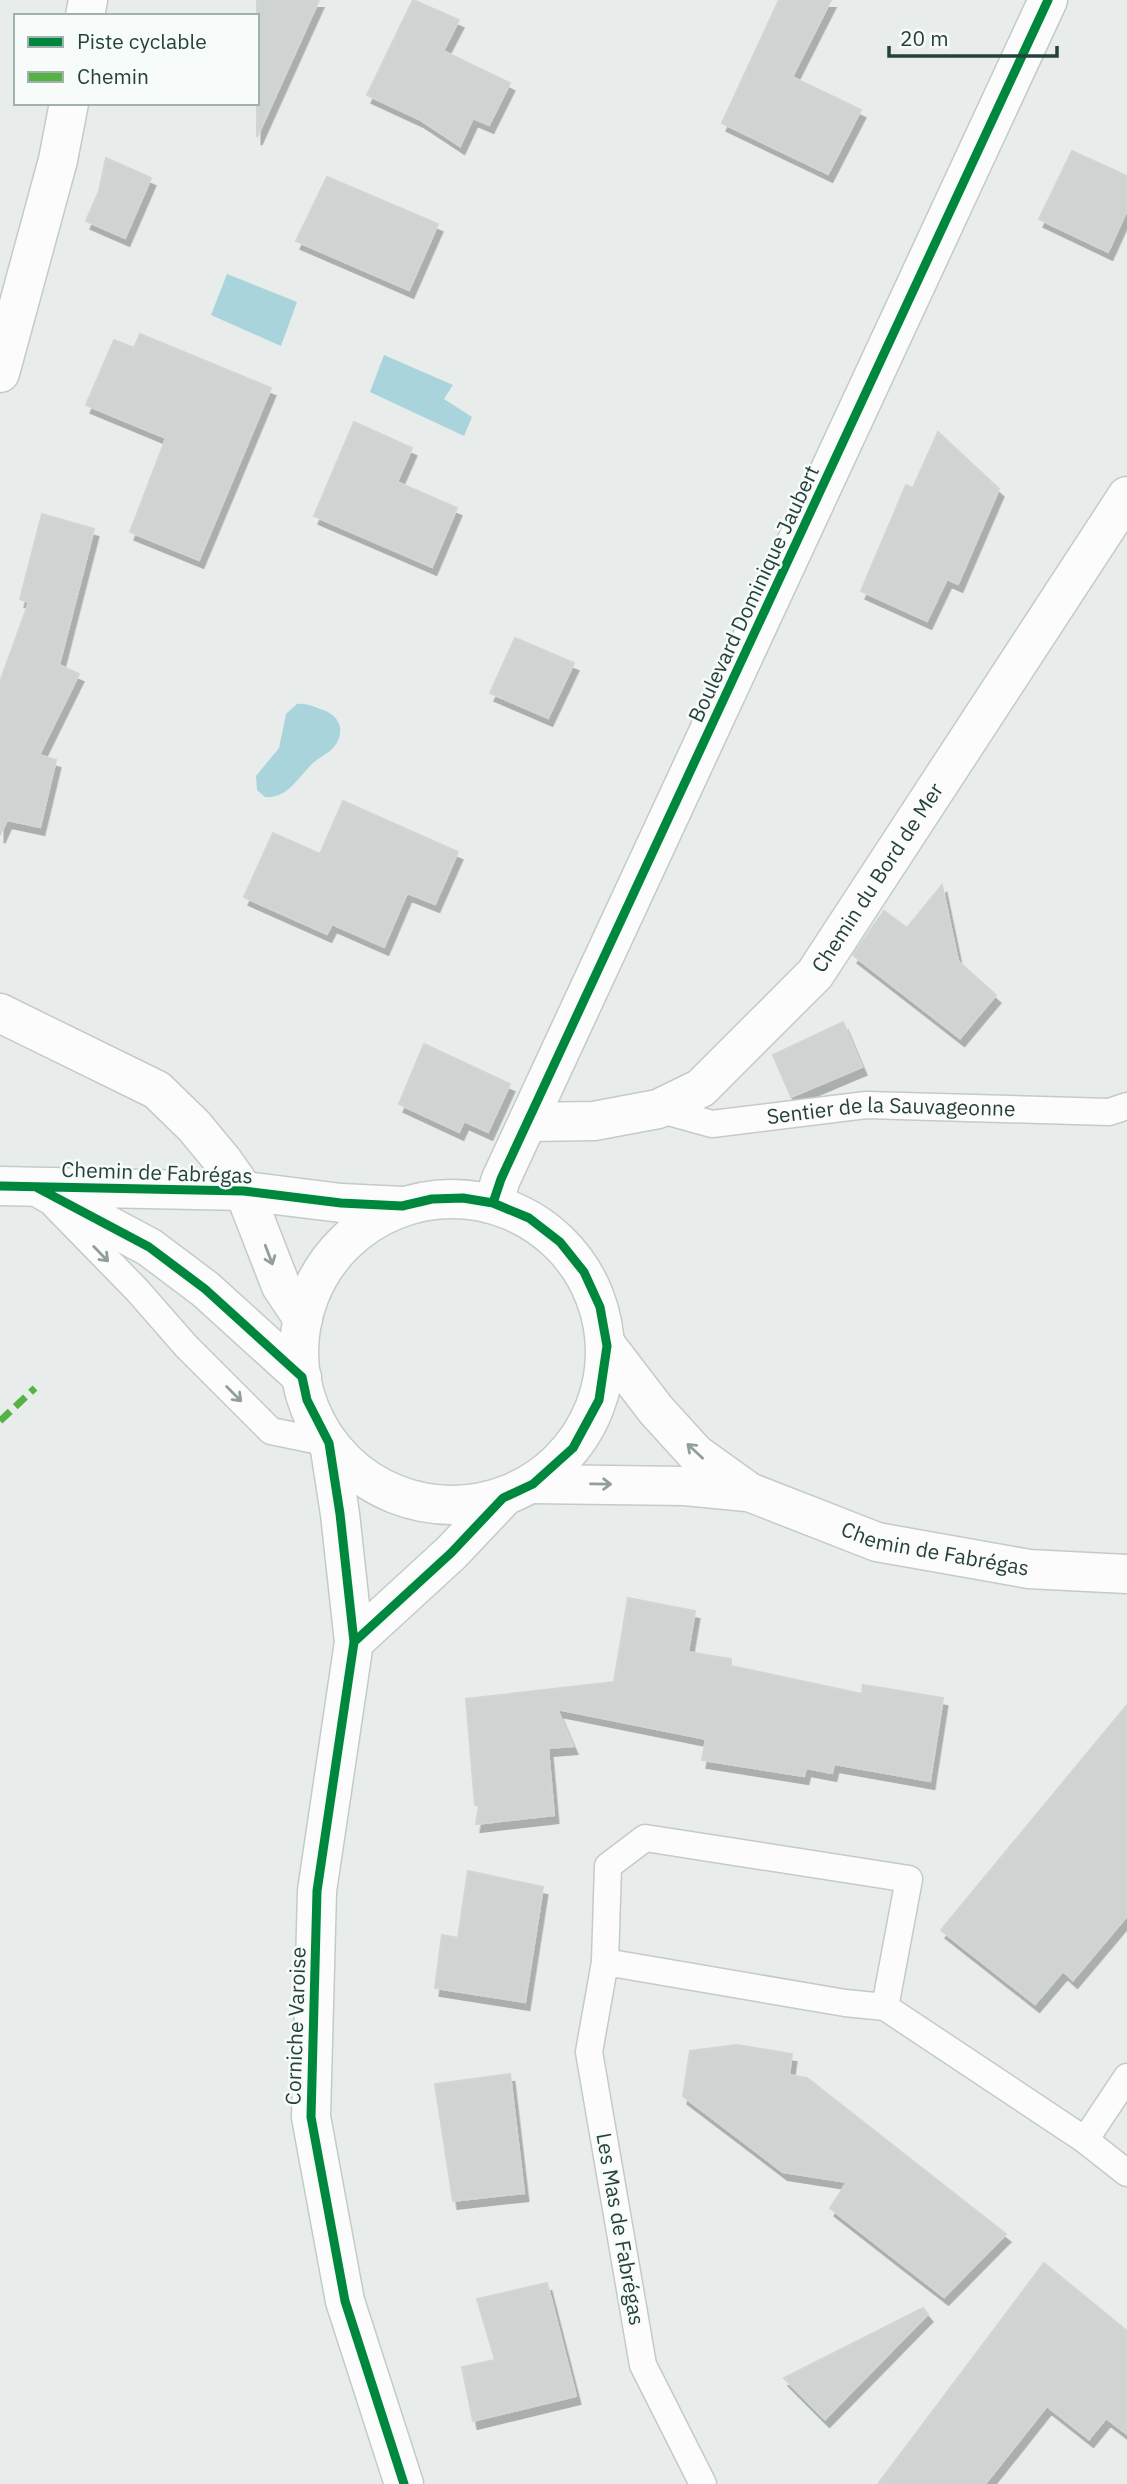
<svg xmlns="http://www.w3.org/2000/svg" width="1127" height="2484" font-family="'IBM Plex Sans',sans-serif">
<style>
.water{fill:#a9d4db}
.building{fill:#cfd4d2;stroke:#d1d6d4;stroke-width:2;filter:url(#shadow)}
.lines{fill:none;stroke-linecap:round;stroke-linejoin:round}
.lane-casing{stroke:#c5cac8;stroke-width:29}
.street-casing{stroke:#c5cac8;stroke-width:41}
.secondary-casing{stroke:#c3cbc8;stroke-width:41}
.lane{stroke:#fcfcfc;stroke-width:26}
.street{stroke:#fcfcfc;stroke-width:38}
.secondary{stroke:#fcfcfc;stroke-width:38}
.quiet{stroke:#55b346;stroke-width:7;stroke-dasharray:14 7;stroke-linecap:butt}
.cycleway-casing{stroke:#f7fbf9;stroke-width:13}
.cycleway{stroke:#00873e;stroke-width:9}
.oneway{stroke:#909f9b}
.labels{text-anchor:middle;stroke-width:5;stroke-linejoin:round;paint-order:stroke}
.street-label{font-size:21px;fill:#24423a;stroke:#f7fbf9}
</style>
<defs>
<filter id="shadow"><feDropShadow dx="4.5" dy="8" stdDeviation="0" flood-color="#0004"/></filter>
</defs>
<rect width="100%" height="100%" fill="#e8edeb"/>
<path class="water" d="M227,274L297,302L281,346L211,315Z
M384,355L453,385L444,399L472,417L464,436L370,392Z
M297,704C306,703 314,707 323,710C341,716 346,733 333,748C328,754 318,758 312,764C298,778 287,799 265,797L257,790L256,776L279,748L286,714Z"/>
<path class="building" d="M257,0H319L257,137Z
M413,0L459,20L443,51L510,83L489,125L473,118L460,146L419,119L367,95Z
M779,0H831L792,77L861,110L828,174L722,123Z
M1072,151L1127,176V210L1108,252L1039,219Z
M106,158L151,178L125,238L86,221L99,191Z
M327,177L438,224L409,290L296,241Z
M140,334L271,388L199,560L130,532L166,438L86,405L114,340L134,348Z
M354,422L412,448L397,482L457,508L432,567L314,516Z
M938,432L999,489L958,584L947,579L927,621L861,591L906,485L913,488Z
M42,514L94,529L59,665L79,674L39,755L56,760L40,827L7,820L0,835V682L29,602L20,599Z
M515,638L574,663L548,718L490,693Z
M343,801L458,852L435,904L407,893L384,947L332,924L327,934L244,897L273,833L320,854Z
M942,885L958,961L996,995L960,1038L853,955L884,911L907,928Z
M843,1022L862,1067L791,1097L773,1055Z
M424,1044L510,1084L488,1132L464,1121L459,1132L399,1104Z
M628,1598L695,1611L688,1652L731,1659V1666L862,1694L863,1685L943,1698L930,1781L834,1764L832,1773L806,1768L804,1776L702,1760L706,1739L557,1709L573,1746L548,1748L554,1815L476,1824L479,1805H475L466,1699L614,1682Z
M1127,1705V1916L1073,1980L1063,1971L1035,2004L941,1930Z
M468,1871L543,1887L525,2002L435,1988L442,1935L458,1938Z
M737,2045L792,2054L789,2075L807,2078L1006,2234L944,2297L830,2208L847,2182L783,2172L683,2096L690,2051Z
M510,2074L524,2193L453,2201L435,2084Z
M1044,2263L1127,2331V2434L1106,2418L1089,2439L1047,2406L985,2484H878Z
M547,2283L576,2396L473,2421L462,2367L495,2360L477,2299Z
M923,2308L928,2314L825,2419L784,2378Z"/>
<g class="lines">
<defs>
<g id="lane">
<path id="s1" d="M658,1109L712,1124L866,1105L1109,1112L1127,1106"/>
<path d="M55,1206L137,1290L186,1346L271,1431L329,1443"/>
<path d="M605,1962L608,1866L645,1838L909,1879L885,2007"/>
<path d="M1085,2140L1127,2077"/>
<path d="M703,2484L643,2365L589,2052L605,1962L845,2003L885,2007L1085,2140L1127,2173"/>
</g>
<g id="street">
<path d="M85,16L88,0"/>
<path d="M0,373L58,160L69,103"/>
<path d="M0,1013L157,1090L194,1126L223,1161L244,1191L281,1286L303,1319"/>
<path id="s2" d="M528,1122L594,1121L658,1109L701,1088L815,974L1127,496"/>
<path d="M493,1203L501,1179L1048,0"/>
<path id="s3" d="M607,1346L656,1410L696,1454L749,1492L877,1542L1029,1569L1127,1574"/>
<path d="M533,1484L685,1486L747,1492"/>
</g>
<path id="secondary" d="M0,1186L244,1191L341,1203L402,1206
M44,1191L149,1247L205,1289L302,1377
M299 1352a153 153 0 1 1 306 0a153 153 0 1 1-306 0Z
M329,1443L340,1514L354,1642L317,1891L311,2117L345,2301L404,2484
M354,1642L451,1553L503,1498"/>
</defs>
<use href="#lane" class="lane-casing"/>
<use href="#street" class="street-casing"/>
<use href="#secondary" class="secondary-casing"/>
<use href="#lane" class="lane"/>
<use href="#street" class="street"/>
<use href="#secondary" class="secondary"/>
<path class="quiet" d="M0,1421L35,1388"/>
<defs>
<path id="cycleway" d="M0,1186L244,1191L341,1203L402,1206L432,1199L463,1198L493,1203L529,1218L560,1242L584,1272L600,1307L607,1346L599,1400L573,1448L533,1484L503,1498L451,1553L354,1642
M36,1187L149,1247L205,1289L302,1377L307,1400L329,1443L340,1514L354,1642L317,1891L311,2117L345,2301L404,2484
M493,1203L501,1179L1048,0"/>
</defs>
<use href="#cycleway" class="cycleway-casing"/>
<use href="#cycleway" class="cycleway"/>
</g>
<defs><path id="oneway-shaft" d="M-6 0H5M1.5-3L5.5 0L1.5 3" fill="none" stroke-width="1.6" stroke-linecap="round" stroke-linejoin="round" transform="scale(1.75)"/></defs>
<g class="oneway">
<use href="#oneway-shaft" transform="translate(101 1254) rotate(46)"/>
<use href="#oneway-shaft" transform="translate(269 1255) rotate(69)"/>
<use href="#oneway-shaft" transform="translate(234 1394) rotate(45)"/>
<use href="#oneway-shaft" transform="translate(695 1451) rotate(-137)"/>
<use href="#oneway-shaft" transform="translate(601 1484) rotate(1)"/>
</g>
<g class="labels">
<g class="street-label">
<text transform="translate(754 594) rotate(-65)" y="7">Boulevard Dominique Jaubert</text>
<text dy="7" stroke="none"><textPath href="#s2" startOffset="455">Chemin du Bord de Mer</textPath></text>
<text dy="7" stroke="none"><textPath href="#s1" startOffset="236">Sentier de la Sauvageonne</textPath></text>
<text transform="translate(157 1173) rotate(2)" y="7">Chemin de Fabrégas</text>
<text dy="7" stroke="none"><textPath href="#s3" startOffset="401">Chemin de Fabrégas</textPath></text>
<text transform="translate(296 2026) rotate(-88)" y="7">Corniche Varoise</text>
<text transform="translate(620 2229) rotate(80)" y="7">Les Mas de Fabrégas</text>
</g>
</g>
<rect x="14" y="14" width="245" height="91" fill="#f7fbf9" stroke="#a3b1ad" stroke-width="2"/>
<rect x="28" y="37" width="35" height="10" fill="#00873e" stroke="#a3b1ad" stroke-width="2"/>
<text x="77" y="49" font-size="21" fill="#24423a">Piste cyclable</text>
<rect x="28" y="72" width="35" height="10" fill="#55b346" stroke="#a3b1ad" stroke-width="2"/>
<text x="77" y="84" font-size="21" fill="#24423a">Chemin</text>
<path d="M889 46v10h168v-10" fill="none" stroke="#24423a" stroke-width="3.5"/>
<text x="900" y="46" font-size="21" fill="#24423a" stroke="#f7fbf9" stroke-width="5" paint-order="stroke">20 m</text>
</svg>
